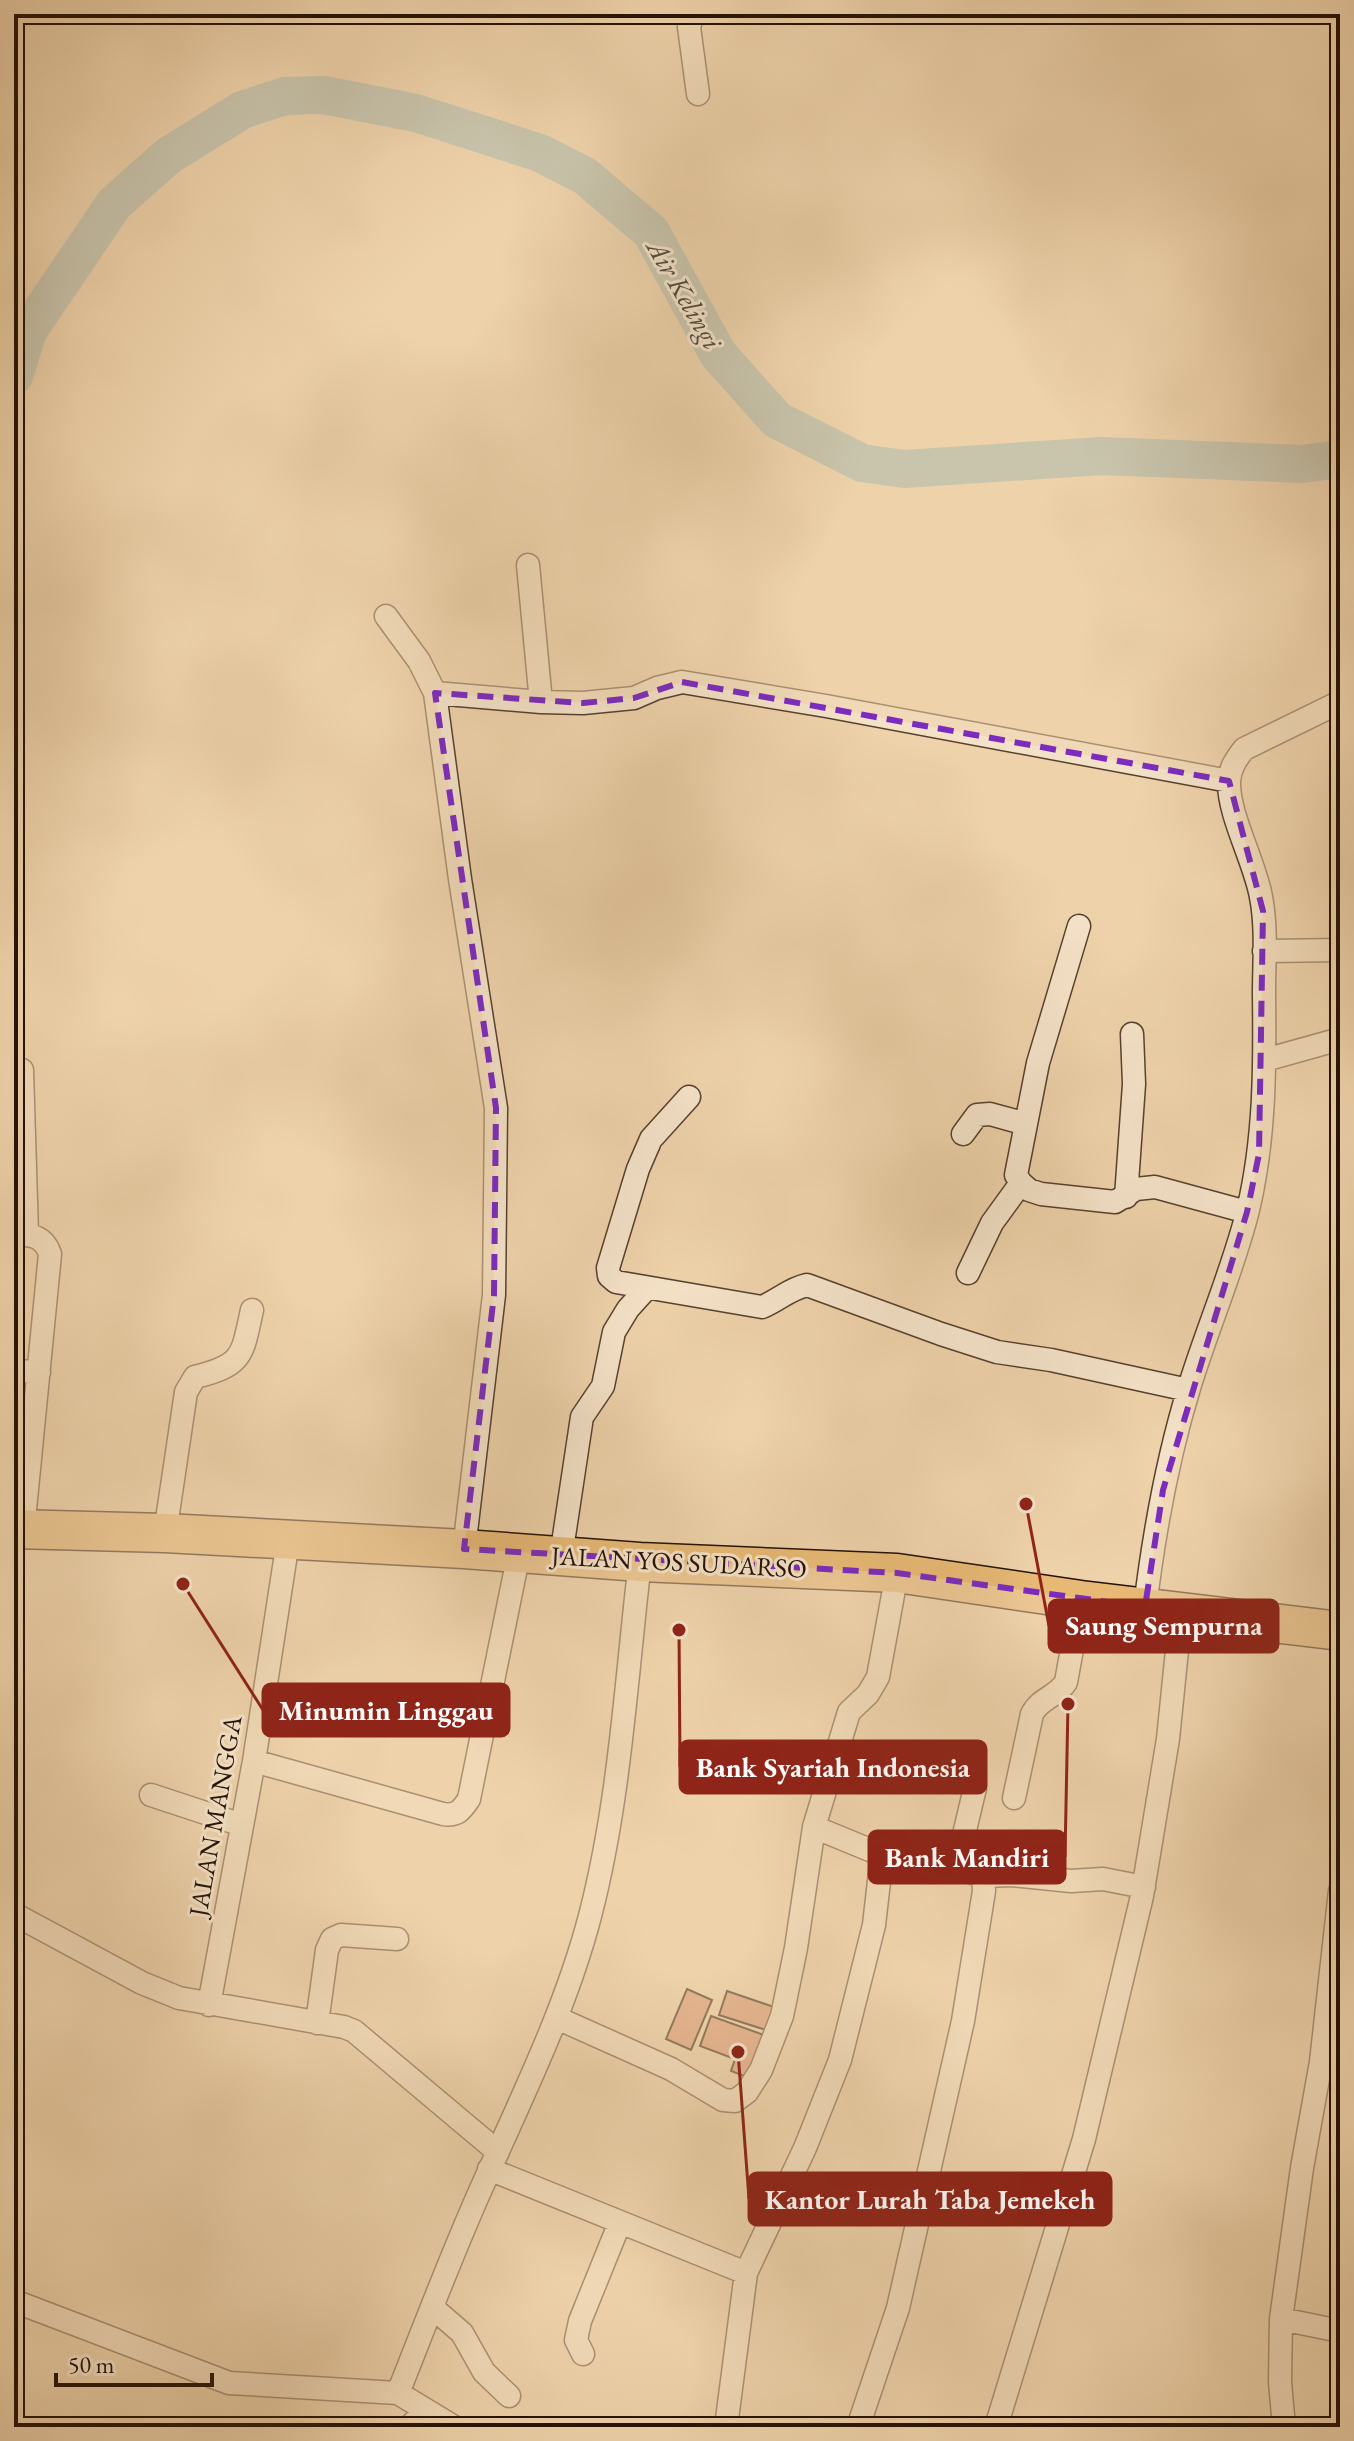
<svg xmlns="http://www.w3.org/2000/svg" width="1354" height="2441" font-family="'EB Garamond',serif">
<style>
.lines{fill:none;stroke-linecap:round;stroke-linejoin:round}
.river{stroke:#9bb6b1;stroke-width:38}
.building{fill:#da936f;stroke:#251104;stroke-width:2}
.minor-casing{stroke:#57412e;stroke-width:25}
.trunk-casing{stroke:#251104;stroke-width:41}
.minor{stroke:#f4e2c8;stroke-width:22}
.trunk{stroke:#e7b975;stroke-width:38}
.marked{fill:none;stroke:#7b2cbf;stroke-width:6;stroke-dasharray:16 10;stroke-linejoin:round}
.labels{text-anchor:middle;stroke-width:6;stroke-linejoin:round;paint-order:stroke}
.street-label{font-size:26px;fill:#251104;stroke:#f4e2c8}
.water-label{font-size:28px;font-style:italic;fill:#4e4b41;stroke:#f4e2c8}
.leader{fill:none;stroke:#8f2418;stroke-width:3}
.callout-dot{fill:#8f2418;stroke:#f4e2c8;stroke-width:3}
.callout{fill:#8f2418;stroke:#8f2418;stroke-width:3}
.callout-label{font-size:28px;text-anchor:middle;font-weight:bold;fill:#fff}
</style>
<rect width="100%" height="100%" fill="#eed2aa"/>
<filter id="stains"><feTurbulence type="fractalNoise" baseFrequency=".0025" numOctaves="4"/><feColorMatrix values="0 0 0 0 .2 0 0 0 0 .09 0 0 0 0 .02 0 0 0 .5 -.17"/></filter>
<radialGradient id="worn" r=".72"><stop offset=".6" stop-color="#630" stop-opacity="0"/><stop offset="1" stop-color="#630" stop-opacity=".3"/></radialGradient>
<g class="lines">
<path class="river" d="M14,376L28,331L114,204L168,156L242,110L285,96L324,95L416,113L540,153L585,176L651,232L718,354L777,420L862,463L904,469L1102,456L1302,464L1340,459"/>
</g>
<path class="building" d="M687,1989L712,2000L691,2050L666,2039Z
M727,1991L774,2007L766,2030L719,2015Z
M711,2016L764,2035L749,2078L731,2071L735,2059L700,2046Z"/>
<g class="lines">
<defs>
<path id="minor" d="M693,14L689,27L698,94
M528,565L541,702L583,703L634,698L657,688L682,682L826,706L1229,781
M386,616L419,661L435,693L460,879L496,1108L494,1295L464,1549
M435,693L541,702
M1079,926L1038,1063L1016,1175L1021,1183L1029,1190L1041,1194L1115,1202L1136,1189L1155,1187L1247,1212
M1264,951L1340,950
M1265,1060L1340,1039
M22,1070L27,1234
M689,1097L651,1139L638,1169L608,1268L609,1276L616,1282L762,1307C779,1300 789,1289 807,1285L941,1334L997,1352L1051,1360L1188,1390
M963,1134L977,1115L990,1114L1026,1124
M1126,1197L1134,1084L1132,1034
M14,1235C31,1234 44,1236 50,1254L23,1530
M968,1273L992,1223L1021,1183
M14,1371L39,1372
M165,1533L186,1392L195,1377C244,1365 242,1355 252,1310
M561,1556L582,1417L603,1386L614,1332L628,1309L646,1289
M1145,1607C1154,1533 1167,1460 1189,1388C1207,1329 1233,1270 1248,1210C1265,1139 1265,1066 1264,994C1264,962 1267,928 1261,897C1255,862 1228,815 1229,781C1230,768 1236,759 1244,749L1340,702
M254,1761L443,1814C457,1816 461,1811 469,1799L519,1553
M151,1795L242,1825
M1014,1798L1032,1714C1040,1698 1057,1697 1066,1682L1081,1600
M814,1827L882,1855L956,1868L983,1876L984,1891L963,2021L898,2308L858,2427
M956,1868L975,1788
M983,1876L1012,1875L1071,1881L1103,1879L1144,1887
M14,1914L142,1983L179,1998L344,2027L354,2031L498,2152
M209,2005L254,1761L288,1541
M557,2018L671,2069L723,2100L735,2101L747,2092L761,2070L782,2016L796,1948L814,1827L849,1712L868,1694L878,1677L897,1573
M317,2023L327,1950L332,1939L341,1935L397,1939
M489,2169L746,2273
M14,2301L229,2383L398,2393L454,2427
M433,2308L462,2333L484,2372L509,2396
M1281,2319L1340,2331
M583,2354L576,2340L580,2321L620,2222
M398,2393C428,2318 456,2242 490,2169C527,2086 567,2004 590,1916C620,1801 626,1680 640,1562
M409,2427L426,2411
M726,2427L746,2273L805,2148L840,2060L874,1925L882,1855
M996,2427L1084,2139L1142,1896L1168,1739L1181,1611
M1284,2427L1280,2382L1281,2319L1302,2168L1321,2062L1340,1891"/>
<path id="trunk" d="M14,1529L165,1533L464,1549L640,1562L897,1573L1081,1600L1340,1631"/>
</defs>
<use href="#minor" class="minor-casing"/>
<use href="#trunk" class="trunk-casing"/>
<use href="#minor" class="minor"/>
<use href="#trunk" class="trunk"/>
</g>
<path d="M0 0H1354V2441H0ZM682,682L1229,781L1263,911L1259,1154L1247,1212L1163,1490L1145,1607L897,1573L464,1549L494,1295L496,1108L435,693L583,703L634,698Z" fill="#eed2aa" fill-opacity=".55" fill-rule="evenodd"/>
<path class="marked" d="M682,682L1229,781L1263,911L1259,1154L1247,1212L1163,1490L1145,1607L897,1573L464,1549L494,1295L496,1108L435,693L583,703L634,698Z"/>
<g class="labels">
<g class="street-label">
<text transform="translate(679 1562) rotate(3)" y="9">JALAN YOS SUDARSO</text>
<text transform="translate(215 1816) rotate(-80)" y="9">JALAN MANGGA</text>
</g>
<g class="water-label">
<text transform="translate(685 294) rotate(60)" y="10">Air Kelingi</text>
</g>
</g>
<path class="leader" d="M1026 1504L1049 1626M183 1584L263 1710M679 1630L680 1767M1068 1704L1065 1857M738 2052L749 2199"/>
<g class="callout-dot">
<circle cx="1026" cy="1504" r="8"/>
<circle cx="183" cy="1584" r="8"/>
<circle cx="679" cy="1630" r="8"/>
<circle cx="1068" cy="1704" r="8"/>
<circle cx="738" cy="2052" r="8"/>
</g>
<g class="callout">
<rect x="1049" y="1600" width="229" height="52" rx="8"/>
<rect x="263" y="1684" width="246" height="52" rx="8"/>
<rect x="680" y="1741" width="306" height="52" rx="8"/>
<rect x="869" y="1831" width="196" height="52" rx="8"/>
<rect x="749" y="2173" width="362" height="52" rx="8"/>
</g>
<g class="callout-label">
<text x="1164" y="1635">Saung Sempurna</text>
<text x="386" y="1720">Minumin Linggau</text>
<text x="833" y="1777">Bank Syariah Indonesia</text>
<text x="967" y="1867">Bank Mandiri</text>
<text x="930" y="2209">Kantor Lurah Taba Jemekeh</text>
</g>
<rect width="1354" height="2441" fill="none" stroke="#eed2aa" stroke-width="48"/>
<rect x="16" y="16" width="1322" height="2409" fill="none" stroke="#251104" stroke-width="4"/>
<rect x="24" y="24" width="1306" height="2393" fill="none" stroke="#251104" stroke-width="2"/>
<path d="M56 2373v12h156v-12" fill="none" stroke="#251104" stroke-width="4"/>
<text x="68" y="2373" font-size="24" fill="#251104" stroke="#f4e2c8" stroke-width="6" paint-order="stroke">50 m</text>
<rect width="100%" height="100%" filter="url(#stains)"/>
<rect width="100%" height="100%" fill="url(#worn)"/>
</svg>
